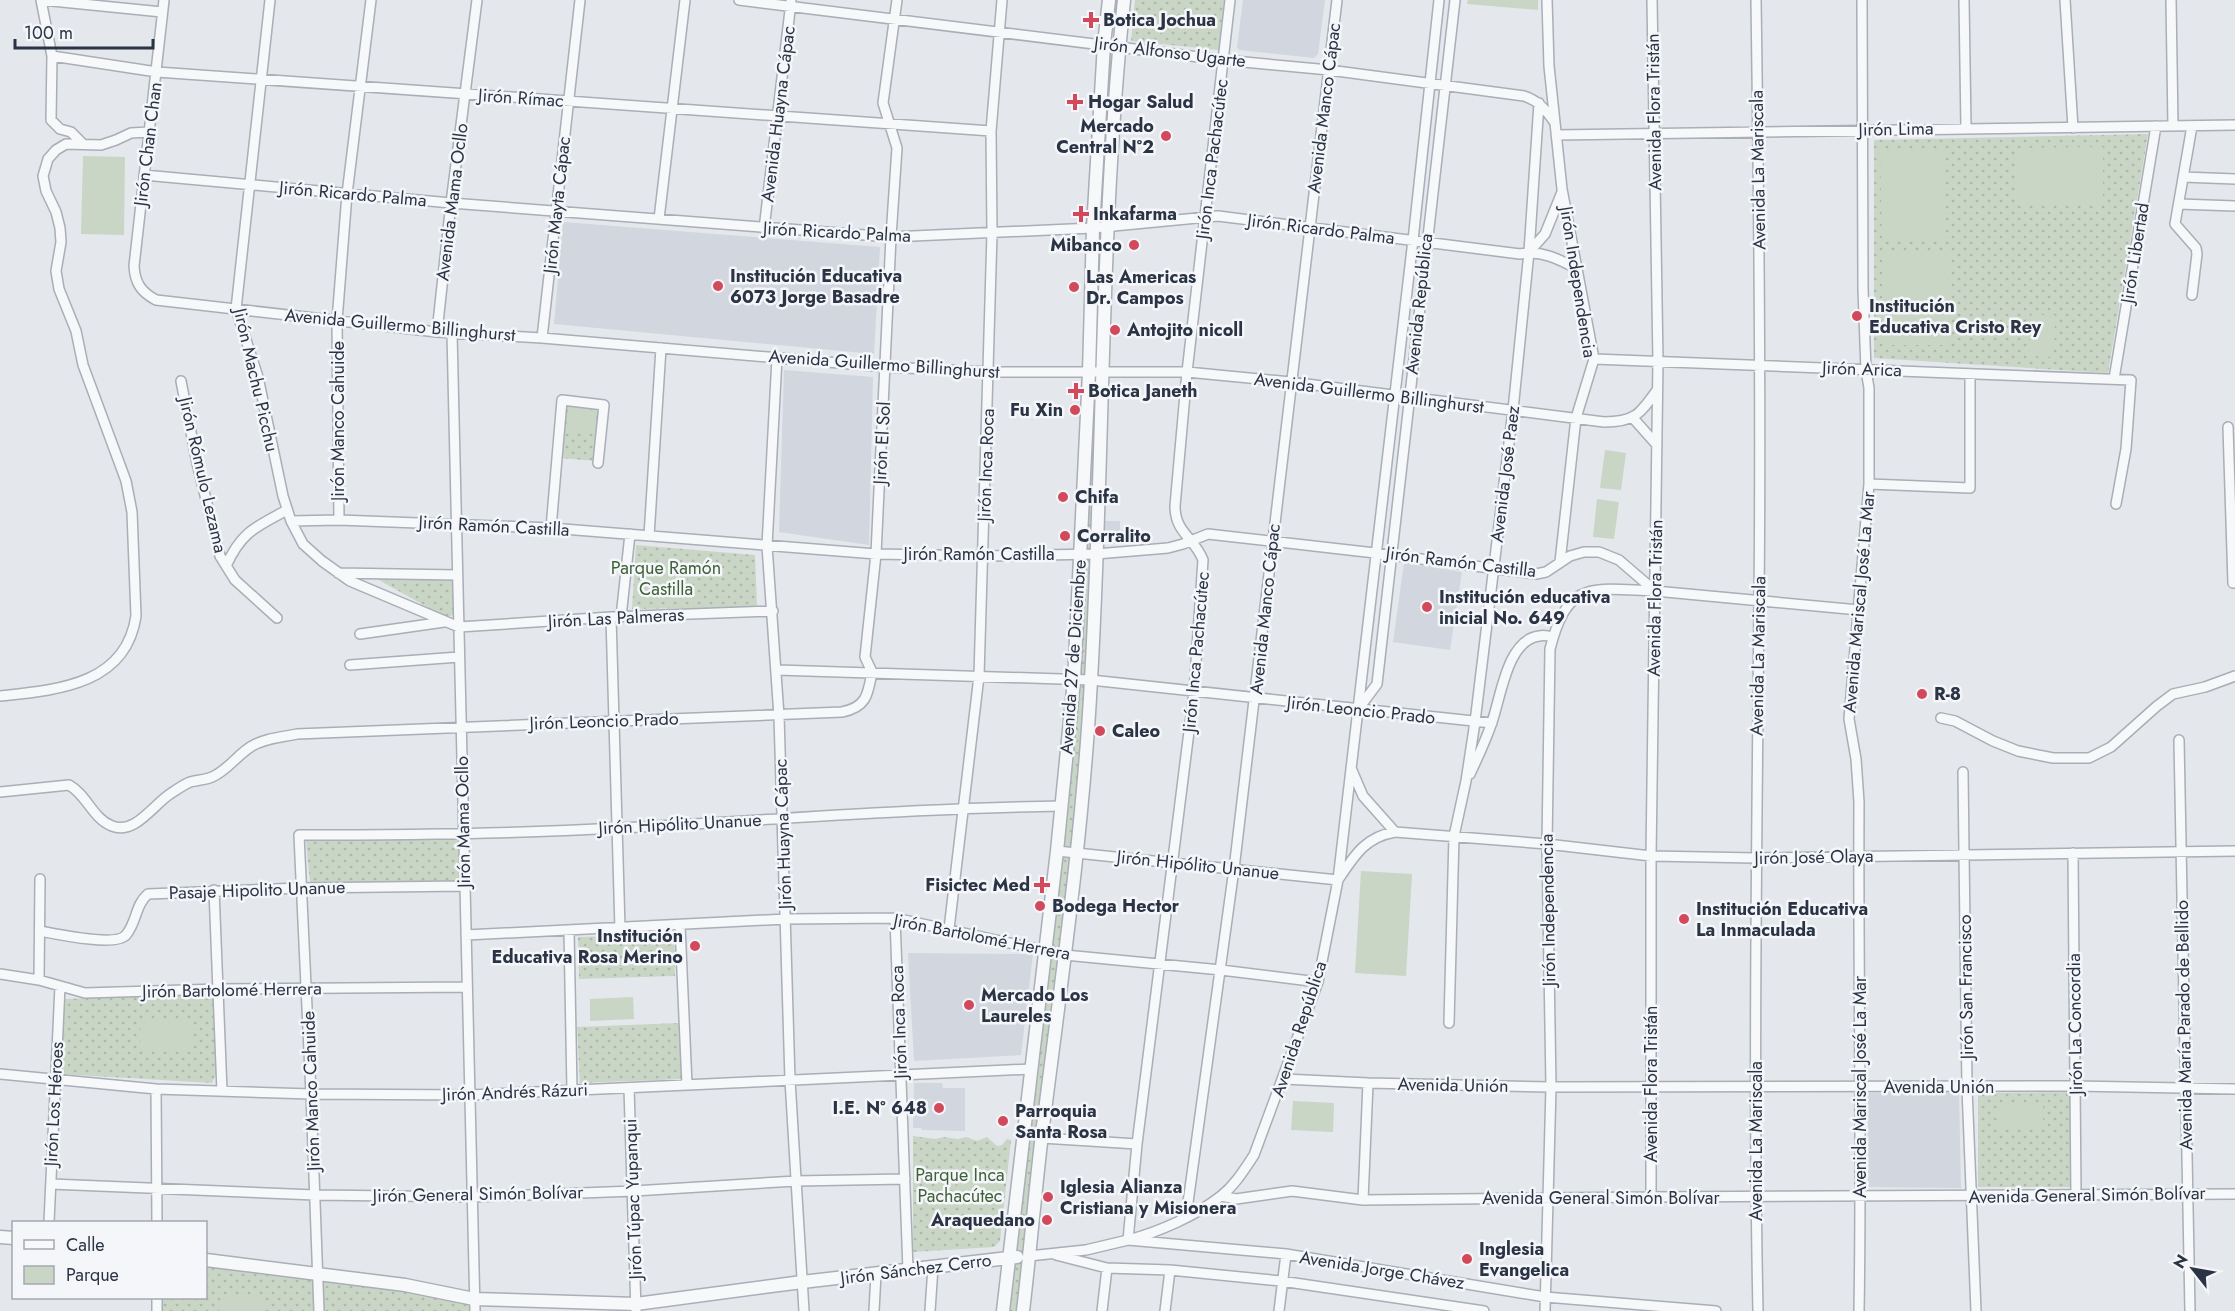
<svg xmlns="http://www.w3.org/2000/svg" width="2235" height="1311" font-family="Jost,sans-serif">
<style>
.built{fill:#d2d6de}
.green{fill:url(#green-dots)}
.pitch{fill:#c9d6c5}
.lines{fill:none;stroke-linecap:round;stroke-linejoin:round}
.minor-casing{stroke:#a9aeb7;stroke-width:12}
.tertiary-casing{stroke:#a9aeb7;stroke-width:15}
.minor{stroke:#f7f8fa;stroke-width:9}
.tertiary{stroke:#f7f8fa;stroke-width:12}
.poi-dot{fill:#d1495b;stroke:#f4f6f9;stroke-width:2}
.labels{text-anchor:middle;stroke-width:5;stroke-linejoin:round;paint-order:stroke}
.poi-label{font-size:18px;font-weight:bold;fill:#2b3445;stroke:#f4f6f9;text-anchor:start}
.street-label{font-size:18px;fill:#2b3445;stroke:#f4f6f9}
.park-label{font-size:18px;fill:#3f6138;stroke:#f4f6f9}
</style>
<defs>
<pattern id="green-dots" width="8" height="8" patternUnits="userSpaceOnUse" patternTransform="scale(1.5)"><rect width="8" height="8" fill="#c9d6c5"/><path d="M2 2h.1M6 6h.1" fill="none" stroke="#adb8ab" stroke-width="1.8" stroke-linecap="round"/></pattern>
</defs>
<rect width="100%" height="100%" fill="#e4e7ec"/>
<path class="built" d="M1243,0H1325L1318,54L1314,58L1239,50L1237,47Z
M563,222L880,247L874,354L554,324Z
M784,370L873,377L869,545L779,532Z
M1105,521H1120V530H1131L1130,544H1109L1105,538Z
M1404,563L1462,572L1450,650L1393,642Z
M908,953L1033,954L1021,1055L914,1061Z
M914,1083H942L943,1088H965V1131L922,1130L921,1128H913Z
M1959,1092L1961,1188L1868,1187V1093Z"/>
<path class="green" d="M1135,0H1224L1219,50L1131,41Z
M1107,48L1116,50L1105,224H1097Z
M2148,134L2108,373L1874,358V140Z
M1096,230H1105L1099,370L1092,369Z
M1092,376H1099L1094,551L1084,550Z
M566,404L601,408L596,461L560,458Z
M636,545L755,555L757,607L632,609Z
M1083,557H1094L1089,677L1078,675Z
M377,579H452L454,615L445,617Z
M1077,682L1089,684L1063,951L1049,948Z
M458,838L459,881L310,883L306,841Z
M674,934L675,976L579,979L578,937Z
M1048,955L1062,958L1026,1253L1014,1254Z
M206,993L213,998L214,1002L216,1074L212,1083L61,1074L59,1072L63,1004L65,999Z
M680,1023L682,1079L580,1083L577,1027Z
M2070,1092V1187H1978V1093Z
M913,1136L935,1139L944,1137L958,1139L966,1137L977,1141L987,1137L997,1146L1002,1145L1007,1139L1011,1140L1000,1241L994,1247L913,1252Z
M1026,1259L1020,1311H1005L1011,1260Z
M206,1263L315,1277L317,1311H162L163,1298H206Z
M321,1277L470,1301V1311H322Z"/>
<path class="pitch" d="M1468,0H1538V10L1467,4Z
M2103,147V202L2017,203L2016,148Z
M1944,149L1946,239L1882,241L1880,151Z
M83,156L125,157L124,235L81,234Z
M1882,253H1949L1948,345H1882Z
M2031,315H2055L2054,357L2030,356Z
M569,408L597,411L595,433L566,430Z
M1605,450L1626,453L1621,490L1600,488Z
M1597,499L1619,502L1614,539L1593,537Z
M643,563L688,567L686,598L640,595Z
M1361,871L1412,874L1406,976L1355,973Z
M633,997L634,1019L590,1021V999Z
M141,1019L191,1021L190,1052L140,1051Z
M1293,1101L1334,1103L1333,1132L1291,1130Z
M2043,1103V1128H1999V1104Z
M959,1169L1000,1174L996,1199L956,1194Z
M221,1294L265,1298L264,1311H219Z"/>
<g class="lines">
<defs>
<path id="minor" d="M41,0L52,56L51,120L60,129L71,132L83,144
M42,0L162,12
M164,0L134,266C135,283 141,292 156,300L437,332L542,338L886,367L988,372H1187L1291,382L1604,422C1635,422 1640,414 1657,390
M270,0L236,309L258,377L283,496L291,521L303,544L322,561L350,581L459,627L611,617L773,611
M739,0L1223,60L1329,70L1524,96C1539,101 1546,110 1555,123
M1547,0L1549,66L1562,189L1594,359L1576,418L1560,562
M1756,0C1759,200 1761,400 1759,600C1757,837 1753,1074 1758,1311
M1964,0L1966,128
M2065,0L2073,128
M2171,0L2173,126
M52,56L157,72L991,131
M1556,135L2235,125
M144,175L451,203L891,237L1093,228L1218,216L1520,254C1541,250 1559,259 1577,269
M2183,177L2235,179
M2179,204L2235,206
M659,219L685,0
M764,229L791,2
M1529,252L1545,234L1562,192
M2192,295L2197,254L2196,248L2175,224L2192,126
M437,332L451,203L477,0
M452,333L475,1311
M542,338L580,0
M777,358L767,546L779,716L790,1080L804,1311
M1594,359L2131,380L2126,449L2116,504
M2114,379L2156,126
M181,381L197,463L220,556L235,580L277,618
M1633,418L1657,445
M2228,427L2233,583H2235
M1869,484L1970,488V374
M339,520L337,321L347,194L371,0
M291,521L339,520L551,528L876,554L983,556L1096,554L1168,548L1183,544L1208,534L1375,553L1536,574L1546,572L1570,556L1584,552H1599L1619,560L1655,591L1859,610
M551,528L562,400L604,405L598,463
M649,536L661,348
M226,566C242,531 256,527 287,510
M338,573L457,575
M611,617L620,929
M621,617L630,534
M360,634L444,622
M350,665L459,657
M777,670L1091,680L1492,723
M872,672L865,657L876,554L891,237L897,148L883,103L897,0
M0,696C57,690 126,685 136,616L132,512L126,481L83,365L76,331L59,289L56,271L61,242L60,228L56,212L46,191L43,176L48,159L56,150L66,144L101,145L116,140L131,133L149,132
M1359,708L1377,684L1455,0
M1941,718L1955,721L1993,741L2018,751L2053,758H2089L2111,747L2157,706L2173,694L2205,687L2235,676
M2179,740L2190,1311
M1351,768L1363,796L1395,832
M1963,772L1967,1088L1976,1311
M1470,774C1478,757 1486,740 1492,722C1501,697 1507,640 1539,636C1544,635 1549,636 1553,637
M0,792L69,785C87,795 93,819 112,826C135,835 153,805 170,794C176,790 183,785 190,782C197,780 205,780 212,777C227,771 238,754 252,746C265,738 283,737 297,734L842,712C867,707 868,694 872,672
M1057,851L1338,880C1354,856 1365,837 1395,832L1547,844L1651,856L1756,858L2235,851
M2073,853L2076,1196
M214,890L222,1091
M895,918L908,1270
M680,926L687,1085
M949,929L979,676L992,233L991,131L1002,0
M40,931C56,934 116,947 126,935C137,922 135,905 148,894L301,888L465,886
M569,931L572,1090
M466,935L786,919L895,918L1065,955L1221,970L1318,982
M0,974L39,980L85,993L219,989L467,987
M39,980L40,879
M1449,1023L1454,836L1466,781L1475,722L1513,410L1529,252L1539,103
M0,1074L156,1089L311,1094L470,1095L1031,1069
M1284,1079L1368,1083L1551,1087L2075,1086L2235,1089
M629,1088L636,1311
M156,1089L157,1222
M1042,1138L1137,1144
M51,1184L315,1195L472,1197L634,1191L796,1181L905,1179
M1221,1196L1236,1199L1292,1191L1363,1200L1651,1197L2235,1194
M1651,1197V856L1658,361L1652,0
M1363,1200L1368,1083
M1186,1217L1234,869L1337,0
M49,1222L60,986
M1128,1240C1159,1232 1197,1215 1221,1196C1235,1185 1244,1170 1254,1155L1318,982L1338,880L1413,240L1439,0
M1128,1240L1137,1144L1194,692L1203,560C1194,537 1175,533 1175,506L1187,372L1230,0
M1056,1255L1107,1268L1170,1270L1281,1281L1484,1311
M1029,1256L1086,1250L1128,1240L1286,1254L1545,1297L1716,1311
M157,1298V1311
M319,1311L311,1094L299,835C405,835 511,834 617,828C765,821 913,808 1062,806
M874,1311L876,1274
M930,1311L933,1267
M1102,1311L1107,1268
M1165,1311L1170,1270
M1279,1311L1286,1254
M1545,1311L1551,1087L1547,844L1550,649C1568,578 1593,589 1655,591
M1859,1311C1862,1141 1858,971 1859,802L1856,759L1849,719L1869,484V388L1866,370L1863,289L1862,0"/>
<path id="tertiary" d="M0,1237L14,1238
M206,1260L405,1285L474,1299L636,1304L802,1282L1017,1257
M1003,1311L1057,851L1074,680L1089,373L1093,228L1104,44L1109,0
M1023,1311C1030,1252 1035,1193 1042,1134C1061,983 1083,832 1091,680C1104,454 1100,226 1124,0"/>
</defs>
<use href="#minor" class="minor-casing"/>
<use href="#tertiary" class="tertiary-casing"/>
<use href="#minor" class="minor"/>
<use href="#tertiary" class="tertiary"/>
</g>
<g class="poi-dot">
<path d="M1088 11h6v6h6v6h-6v6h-6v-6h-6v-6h6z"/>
<path d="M1072 93h6v6h6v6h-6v6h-6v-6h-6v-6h6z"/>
<circle cx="1166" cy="136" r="6"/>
<path d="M1078 205h6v6h6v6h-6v6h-6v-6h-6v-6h6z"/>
<circle cx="1134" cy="245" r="6"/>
<circle cx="718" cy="286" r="6"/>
<circle cx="1074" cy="287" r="6"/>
<circle cx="1857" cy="316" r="6"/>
<circle cx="1115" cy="330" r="6"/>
<path d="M1073 382h6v6h6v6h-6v6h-6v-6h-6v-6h6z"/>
<circle cx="1075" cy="410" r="6"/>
<circle cx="1063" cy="497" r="6"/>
<circle cx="1065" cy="536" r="6"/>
<circle cx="1427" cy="607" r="6"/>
<circle cx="1922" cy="694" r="6"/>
<circle cx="1100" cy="731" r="6"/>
<path d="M1039 876h6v6h6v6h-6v6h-6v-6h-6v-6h6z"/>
<circle cx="1040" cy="906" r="6"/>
<circle cx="1684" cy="919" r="6"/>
<circle cx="695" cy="946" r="6"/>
<circle cx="969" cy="1005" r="6"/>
<circle cx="939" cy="1108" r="6"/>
<circle cx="1003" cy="1121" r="6"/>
<circle cx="1048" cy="1197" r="6"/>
<circle cx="1047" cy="1220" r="6"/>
<circle cx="1467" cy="1259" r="6"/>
</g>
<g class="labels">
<g class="poi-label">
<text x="1103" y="26">Botica Jochua</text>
<text x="1088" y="108">Hogar Salud</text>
<text x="1154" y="132" text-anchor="end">Mercado<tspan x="1154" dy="21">Central N°2</tspan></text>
<text x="1093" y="220">Inkafarma</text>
<text x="1122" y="251" text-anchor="end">Mibanco</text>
<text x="730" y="282">Institución Educativa<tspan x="730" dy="21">6073 Jorge Basadre</tspan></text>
<text x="1086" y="283">Las Americas<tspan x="1086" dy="21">Dr. Campos</tspan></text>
<text x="1869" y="312">Institución<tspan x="1869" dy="21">Educativa Cristo Rey</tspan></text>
<text x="1127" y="336">Antojito nicoll</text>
<text x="1088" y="397">Botica Janeth</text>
<text x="1063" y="416" text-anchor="end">Fu Xin</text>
<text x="1075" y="503">Chifa</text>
<text x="1077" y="542">Corralito</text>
<text x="1439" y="603">Institución educativa<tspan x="1439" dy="21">inicial No. 649</tspan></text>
<text x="1934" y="700">R-8</text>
<text x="1112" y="737">Caleo</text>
<text x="1030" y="891" text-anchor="end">Fisictec Med</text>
<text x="1052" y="912">Bodega Hector</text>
<text x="1696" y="915">Institución Educativa<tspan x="1696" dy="21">La Inmaculada</tspan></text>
<text x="683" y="942" text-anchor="end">Institución<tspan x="683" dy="21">Educativa Rosa Merino</tspan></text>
<text x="981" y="1001">Mercado Los<tspan x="981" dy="21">Laureles</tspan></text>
<text x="927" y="1114" text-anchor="end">I.E. N° 648</text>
<text x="1015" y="1117">Parroquia<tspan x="1015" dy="21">Santa Rosa</tspan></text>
<text x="1060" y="1193">Iglesia Alianza<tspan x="1060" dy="21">Cristiana y Misionera</tspan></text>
<text x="1035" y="1226" text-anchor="end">Araquedano</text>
<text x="1479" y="1255">Inglesia<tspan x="1479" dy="21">Evangelica</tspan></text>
</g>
<g class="street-label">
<text transform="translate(1170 52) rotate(7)" y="6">Jirón Alfonso Ugarte</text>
<text transform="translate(521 98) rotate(4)" y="6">Jirón Rímac</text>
<text transform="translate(1324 108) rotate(-83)" y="6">Avenida Manco Cápac</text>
<text transform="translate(1654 112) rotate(-91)" y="6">Avenida Flora Tristán</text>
<text transform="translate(778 114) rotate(-83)" y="6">Avenida Huayna Cápac</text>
<text transform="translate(1896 129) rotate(-1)" y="6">Jirón Lima</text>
<text transform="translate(148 144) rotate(-83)" y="6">Jirón Chan Chan</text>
<text transform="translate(1212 159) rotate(-83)" y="6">Jirón Inca Pachacútec</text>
<text transform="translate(1758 170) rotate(-91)" y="6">Avenida La Mariscala</text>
<text transform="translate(353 194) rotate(5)" y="6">Jirón Ricardo Palma</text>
<text transform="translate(452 202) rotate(-83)" y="6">Avenida Mama Ocllo</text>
<text transform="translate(557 205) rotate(-84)" y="6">Jirón Mayta Cápac</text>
<text transform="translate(1321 229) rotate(7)" y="6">Jirón Ricardo Palma</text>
<text transform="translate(837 232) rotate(3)" y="6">Jirón Ricardo Palma</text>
<text transform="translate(2135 253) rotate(-81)" y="6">Jirón Libertad</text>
<text transform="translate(1578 282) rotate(81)" y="6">Jirón Independencia</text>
<text transform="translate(1419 304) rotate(-84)" y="6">Avenida República</text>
<text transform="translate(400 325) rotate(5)" y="6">Avenida Guillermo Billinghurst</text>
<text transform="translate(884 364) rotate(4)" y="6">Avenida Guillermo Billinghurst</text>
<text transform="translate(1862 369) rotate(2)" y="6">Jirón Arica</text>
<text transform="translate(256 380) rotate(77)" y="6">Jirón Machu Picchu</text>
<text transform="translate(1369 393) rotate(7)" y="6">Avenida Guillermo Billinghurst</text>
<text transform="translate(338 421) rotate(-90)" y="6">Jirón Manco Cahuide</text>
<text transform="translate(882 443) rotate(-87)" y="6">Jirón El Sol</text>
<text transform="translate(986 465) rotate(-88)" y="6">Jirón Inca Roca</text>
<text transform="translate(1505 474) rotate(-83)" y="6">Avenida José Paez</text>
<text transform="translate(203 475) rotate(77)" y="6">Jirón Rómulo Lezama</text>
<text transform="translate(494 526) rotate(3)" y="6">Jirón Ramón Castilla</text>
<text x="979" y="560">Jirón Ramón Castilla</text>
<text transform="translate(1461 562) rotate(7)" y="6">Jirón Ramón Castilla</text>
<text transform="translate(1655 598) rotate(-89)" y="6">Avenida Flora Tristán</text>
<text transform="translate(1859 602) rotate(-85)" y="6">Avenida Mariscal José La Mar</text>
<text transform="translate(1265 609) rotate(-84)" y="6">Avenida Manco Cápac</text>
<text transform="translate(616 618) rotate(-3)" y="6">Jirón Las Palmeras</text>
<text transform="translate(1196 652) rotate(-85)" y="6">Jirón Inca Pachacútec</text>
<text transform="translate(1758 656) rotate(-89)" y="6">Avenida La Mariscala</text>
<text transform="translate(1073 657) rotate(-86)" y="6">Avenida 27 de Diciembre</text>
<text transform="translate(1361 710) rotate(6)" y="6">Jirón Leoncio Prado</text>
<text transform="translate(604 721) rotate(-2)" y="6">Jirón Leoncio Prado</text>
<text transform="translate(463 822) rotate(-91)" y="6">Jirón Mama Ocllo</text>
<text transform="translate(680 824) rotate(-3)" y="6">Jirón Hipólito Unanue</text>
<text transform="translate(783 834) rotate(-92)" y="6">Jirón Huayna Cápac</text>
<text transform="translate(1814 857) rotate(-1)" y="6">Jirón José Olaya</text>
<text transform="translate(1198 865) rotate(6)" y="6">Jirón Hipólito Unanue</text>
<text transform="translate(257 890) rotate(-2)" y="6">Pasaje Hipolito Unanue</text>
<text transform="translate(1548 910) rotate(-91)" y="6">Jirón Independencia</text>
<text transform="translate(982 937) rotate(11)" y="6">Jirón Bartolomé Herrera</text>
<text transform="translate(1966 987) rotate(-91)" y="6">Jirón San Francisco</text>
<text transform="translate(232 990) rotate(-1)" y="6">Jirón Bartolomé Herrera</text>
<text transform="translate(899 1022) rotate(-92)" y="6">Jirón Inca Roca</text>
<text transform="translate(2075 1024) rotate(-91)" y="6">Jirón La Concordia</text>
<text transform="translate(2184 1025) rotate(-91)" y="6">Avenida María Parado de Bellido</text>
<text transform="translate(1299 1029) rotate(-72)" y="6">Avenida República</text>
<text transform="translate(1651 1084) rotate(-90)" y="6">Avenida Flora Tristán</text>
<text transform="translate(1453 1085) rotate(1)" y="6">Avenida Unión</text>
<text transform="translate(1860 1087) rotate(-90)" y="6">Avenida Mariscal José La Mar</text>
<text x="1939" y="1093">Avenida Unión</text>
<text transform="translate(311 1091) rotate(-92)" y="6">Jirón Manco Cahuide</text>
<text transform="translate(515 1092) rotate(-2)" y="6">Jirón Andrés Rázuri</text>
<text transform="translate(54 1104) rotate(-87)" y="6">Jirón Los Héroes</text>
<text transform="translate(1756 1141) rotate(-90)" y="6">Avenida La Mariscala</text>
<text transform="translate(478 1194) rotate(-1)" y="6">Jirón General Simón Bolívar</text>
<text transform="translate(2087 1195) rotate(-1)" y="6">Avenida General Simón Bolívar</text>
<text x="1601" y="1204">Avenida General Simón Bolívar</text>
<text transform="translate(633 1199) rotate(-92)" y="6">Jirón Túpac Yupanqui</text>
<text transform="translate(916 1269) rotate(-7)" y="6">Jirón Sánchez Cerro</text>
<text transform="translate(1382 1270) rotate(9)" y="6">Avenida Jorge Chávez</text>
</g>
<g class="park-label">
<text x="666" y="574">Parque Ramón<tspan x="666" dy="21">Castilla</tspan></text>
<text x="960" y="1181">Parque Inca<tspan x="960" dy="21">Pachacútec</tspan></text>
</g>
</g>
<rect x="12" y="1221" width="195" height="78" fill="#f4f6f9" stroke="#a4a8b1" stroke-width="1.5"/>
<rect x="24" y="1240" width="30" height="9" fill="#f7f8fa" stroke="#a4a8b1" stroke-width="1.5"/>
<text x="66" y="1251" font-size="18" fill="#2b3445">Calle</text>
<rect x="24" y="1266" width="30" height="18" fill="#c9d6c5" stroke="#a4a8b1" stroke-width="1.5"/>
<text x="66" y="1281" font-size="18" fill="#2b3445">Parque</text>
<g transform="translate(2193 1269) rotate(301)" stroke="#f4f6f9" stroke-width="4.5" paint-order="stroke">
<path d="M0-4.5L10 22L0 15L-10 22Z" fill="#2b3445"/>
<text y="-9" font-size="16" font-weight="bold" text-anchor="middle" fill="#2b3445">N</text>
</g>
<path d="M15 39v9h138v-9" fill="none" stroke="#2b3445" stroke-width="3"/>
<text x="24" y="39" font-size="18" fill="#2b3445" stroke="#f4f6f9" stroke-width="4.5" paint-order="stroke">100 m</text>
</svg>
